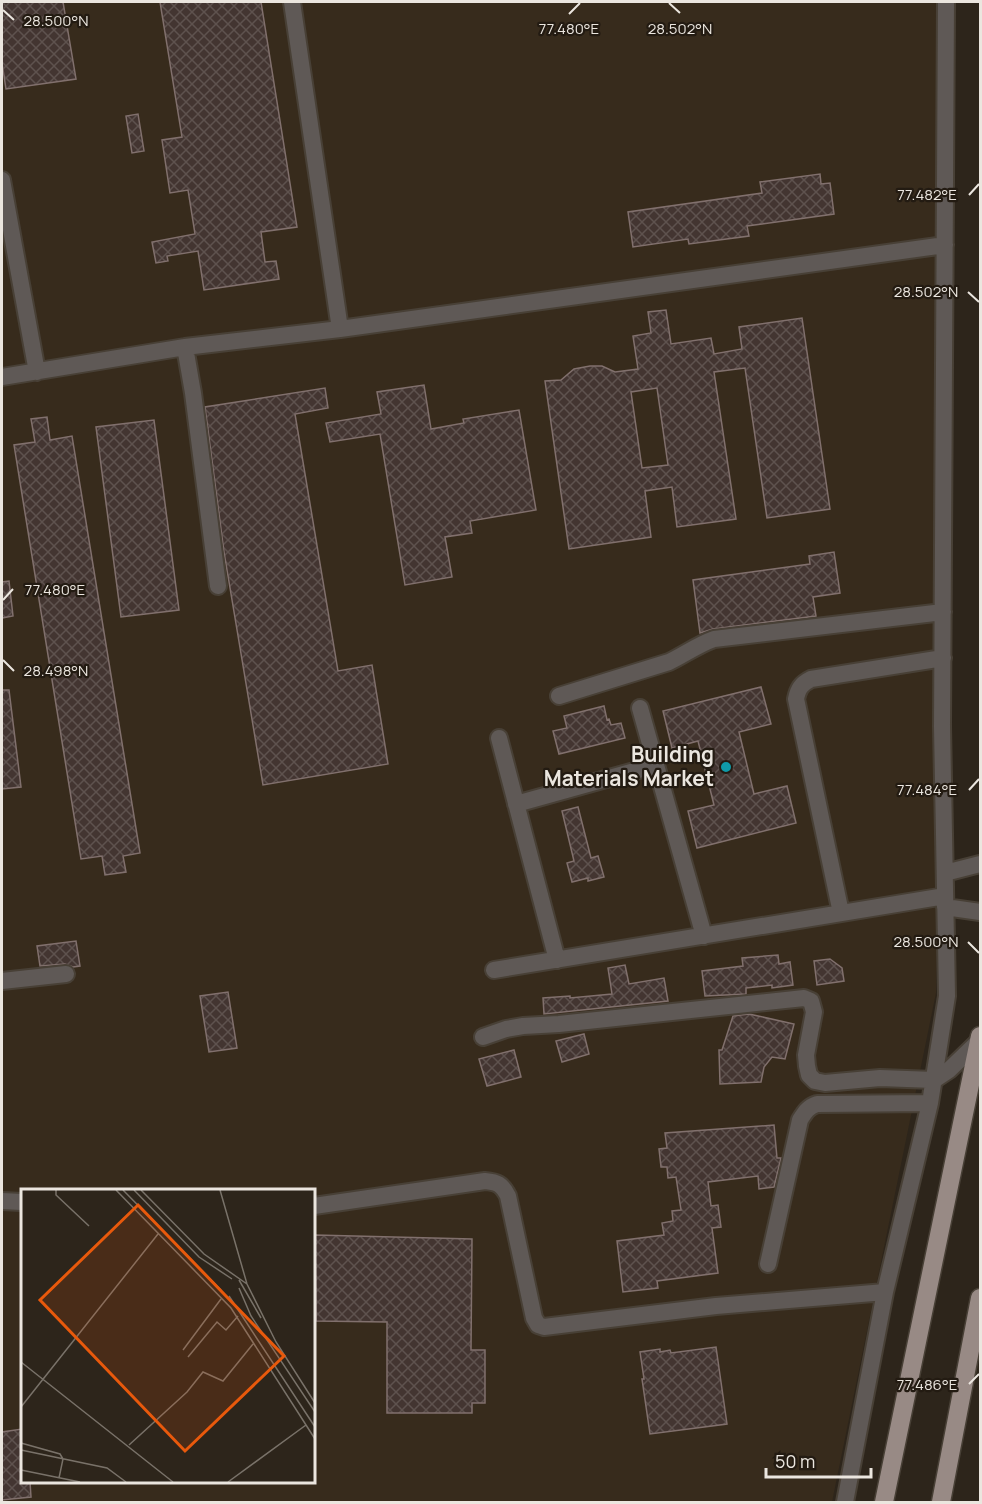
<svg xmlns="http://www.w3.org/2000/svg" width="982" height="1504" font-family="Manrope,sans-serif">
<style>
.built{fill:#372b1c;fill-rule:evenodd}
.building{fill:url(#building-cross-hatch);stroke:#81706d;stroke-width:1.5;fill-rule:evenodd}
.lines{fill:none;stroke-linecap:round;stroke-linejoin:round}
.minor-casing{stroke:#484036;stroke-width:20}
.major-casing{stroke:#484036;stroke-width:21}
.minor{stroke:#5f5956;stroke-width:16}
.major{stroke:#988a85;stroke-width:18}
.ticks{fill:none;stroke:#ebe6df;stroke-width:2}
.culture-dot{fill:#0f9aa8;stroke:#231b12;stroke-width:2}
.labels{text-anchor:middle;stroke-width:4.5;stroke-linejoin:round;paint-order:stroke}
.poi-label{font-size:21px;font-weight:bold;fill:#ebe6df;stroke:#231b12;text-anchor:end}
.inset-road{fill:none;stroke:#797269;stroke-width:1.5}
.view{fill:#e8590c;fill-opacity:0.15;stroke:#e8590c;stroke-width:3}
.inset-edge{fill:none;stroke:#ebe6df;stroke-width:3}
.ticks-label{font-size:15px;text-anchor:middle;fill:#ebe6df;stroke:#231b12;stroke-width:4.5;stroke-linejoin:round;paint-order:stroke}
</style>
<defs>
<pattern id="building-cross-hatch" width="8" height="8" patternUnits="userSpaceOnUse" patternTransform="scale(1.5)"><rect width="8" height="8" fill="#433531"/><path d="M0 0l8 8M0 8l8-8" fill="none" stroke="#5e524e"/></pattern>
</defs>
<rect width="100%" height="100%" fill="#2d251b"/>
<path class="built" d="M2,2H946L948,396L936,993L832,1502H2ZM22,1190H314V1482H22Z"/>
<path class="building" d="M2,2H63L76,79L6,89L2,63Z
M160,2H261L297,227L261,232L265,262L276,261L279,279L204,290L198,251L167,256L168,261L156,263L152,242L195,234L188,190L170,193L162,140L182,137Z
M138,114L144,151L132,153L126,116Z
M820,174L821,184L830,183L834,214L747,226L749,236L689,244L688,239L633,247L628,212L762,193L760,182Z
M666,310L671,344L711,338L714,354L742,349L739,327L802,318L830,509L767,518L745,368L714,372L736,519L677,527L672,487L645,491L651,537L569,549L545,381L561,380L574,369L590,366H602L615,372L638,369L633,336L651,333L648,312ZM657,388L668,465L642,468L631,392Z
M424,385L431,429L464,423L463,419L519,410L536,510L470,521L472,533L445,537L452,577L405,585L380,434L330,442L326,423L381,414L377,392Z
M325,388L328,408L295,414L338,671L372,665L388,764L263,785L224,552L205,407Z
M47,417L50,440L72,436L140,853L123,856L126,872L105,875L102,856L81,859L14,445L35,442L31,419Z
M154,420L179,610L121,617L96,427Z
M834,552L840,593L813,597L816,616L713,629L700,633L693,580L810,564L809,556Z
M9,581L13,616L2,618V582Z
M761,687L771,724L739,732L754,794L787,786L796,823L697,848L688,811L714,805L698,741L672,748L663,711Z
M2,690H9L21,787L2,789Z
M604,706L607,720L609,719L611,725L621,723L625,738L559,754L553,731L567,728L564,716Z
M578,807L591,858L598,856L604,877L588,881V878L572,882L567,863L574,861L562,811Z
M76,941L80,966L73,967L65,964L40,966L37,946Z
M778,955L779,964L790,962L793,985L772,988V985L746,988V994L705,996L702,971L743,966L742,958Z
M830,959L842,968L844,981L817,985L814,961Z
M625,965L629,984L664,978L668,1001L544,1014L543,998L570,996V998L612,994L608,968Z
M228,992L237,1048L209,1052L200,996Z
M749,1014L794,1024L785,1059L772,1057L764,1067L761,1082L720,1084L719,1050H722L733,1016Z
M584,1034L589,1054L562,1062L556,1041Z
M514,1050L521,1077L487,1086L479,1059Z
M774,1125L777,1158H781L774,1187L759,1189L758,1176L708,1182L711,1206L718,1205L721,1227L712,1228L718,1273L657,1281L658,1288L623,1292L617,1241L664,1235L662,1223L673,1221L672,1211L681,1210L676,1177L668,1178L667,1167H661L659,1149L667,1148L665,1133Z
M315,1235L472,1239L471,1350H485V1403H472V1413H387V1322L316,1321Z
M716,1347L727,1424L650,1434L642,1379H644L640,1352L660,1349V1352L670,1350L671,1353Z
M22,1429V1482H30L31,1497L2,1500V1432Z"/>
<g class="lines">
<defs>
<path id="minor" d="M292,2L340,329
M2,180L37,372
M185,347L193,393L218,586
M2,377L185,347L340,329L945,245
M559,696L669,662C684,655 697,645 714,639L943,612
M640,708L704,936
M499,738L557,960
M516,804L656,765
M945,873L980,864
M945,907L980,912
M841,913L796,699C798,689 801,684 811,679L943,658
M494,970L945,896
M2,981L66,974
M483,1037L506,1029L523,1026L559,1024L804,998L811,1001L814,1012L806,1055L807,1066L809,1075L815,1081L825,1083L880,1078L934,1080L949,1070L979,1041
M2,1201L22,1202
M314,1206L485,1181C497,1182 502,1184 508,1196L534,1318L538,1325L544,1327L716,1306L885,1292
M768,1264L800,1120C805,1112 808,1107 817,1104L930,1103
M845,1502L885,1292L930,1103L947,996L942,726L946,2"/>
<path id="major" d="M884,1502L980,1036
M941,1502L980,1298"/>
</defs>
<use href="#minor" class="minor-casing"/>
<use href="#major" class="major-casing"/>
<use href="#minor" class="minor"/>
<use href="#major" class="major"/>
</g>
<path class="ticks" d="M669,3L680,13M3,10L14,20M569,14L580,3M969,195L979,184M968,292L979,302M3,600L13,589M3,660L14,671M969,790L979,779M968,942L979,953M969,1384L979,1374"/>
<circle class="culture-dot" cx="726" cy="767" r="6"/>
<g class="labels">
<g class="poi-label">
<text x="714" y="762">Building<tspan x="714" dy="24">Materials Market</tspan></text>
</g>
</g>
<g transform="translate(21 1189)">
<rect width="294" height="294" fill="#2d251b"/>
<path class="inset-road" d="M35,1V6L68,37M95,1L210,119L294,250M102,1L200,101M113,1L178,68L211,90M120,1L183,65L226,95M199,1L226,95L255,153L294,214M218,91L240,129M218,99L230,127L294,223M208,107L294,238M162,161L200,110M167,168L196,133L205,141L217,127M0,173L152,293M0,218L137,45M0,254L39,265L42,270L38,289M108,256L166,203L182,183L202,192L232,155M0,261L86,279L105,293M0,281L59,293M207,293L285,236"/>
<path class="view" d="M117,16L263,167L164,262L19,111Z"/>
<rect width="294" height="294" class="inset-edge"/>
</g>
<g class="ticks-label">
<text x="56" y="26">28.500°N</text>
<text x="680" y="34">28.502°N</text>
<text x="569" y="34">77.480°E</text>
<text x="927" y="200">77.482°E</text>
<text x="926" y="297">28.502°N</text>
<text x="55" y="595">77.480°E</text>
<text x="56" y="676">28.498°N</text>
<text x="927" y="795">77.484°E</text>
<text x="926" y="947">28.500°N</text>
<text x="927" y="1390">77.486°E</text>
</g>
<rect width="982" height="1504" fill="none" stroke="#ebe6df" stroke-width="6"/>
<path d="M766 1468v9h105v-9" fill="none" stroke="#ebe6df" stroke-width="3"/>
<text x="775" y="1468" font-size="18" fill="#ebe6df" stroke="#231b12" stroke-width="4.5" paint-order="stroke">50 m</text>
</svg>
